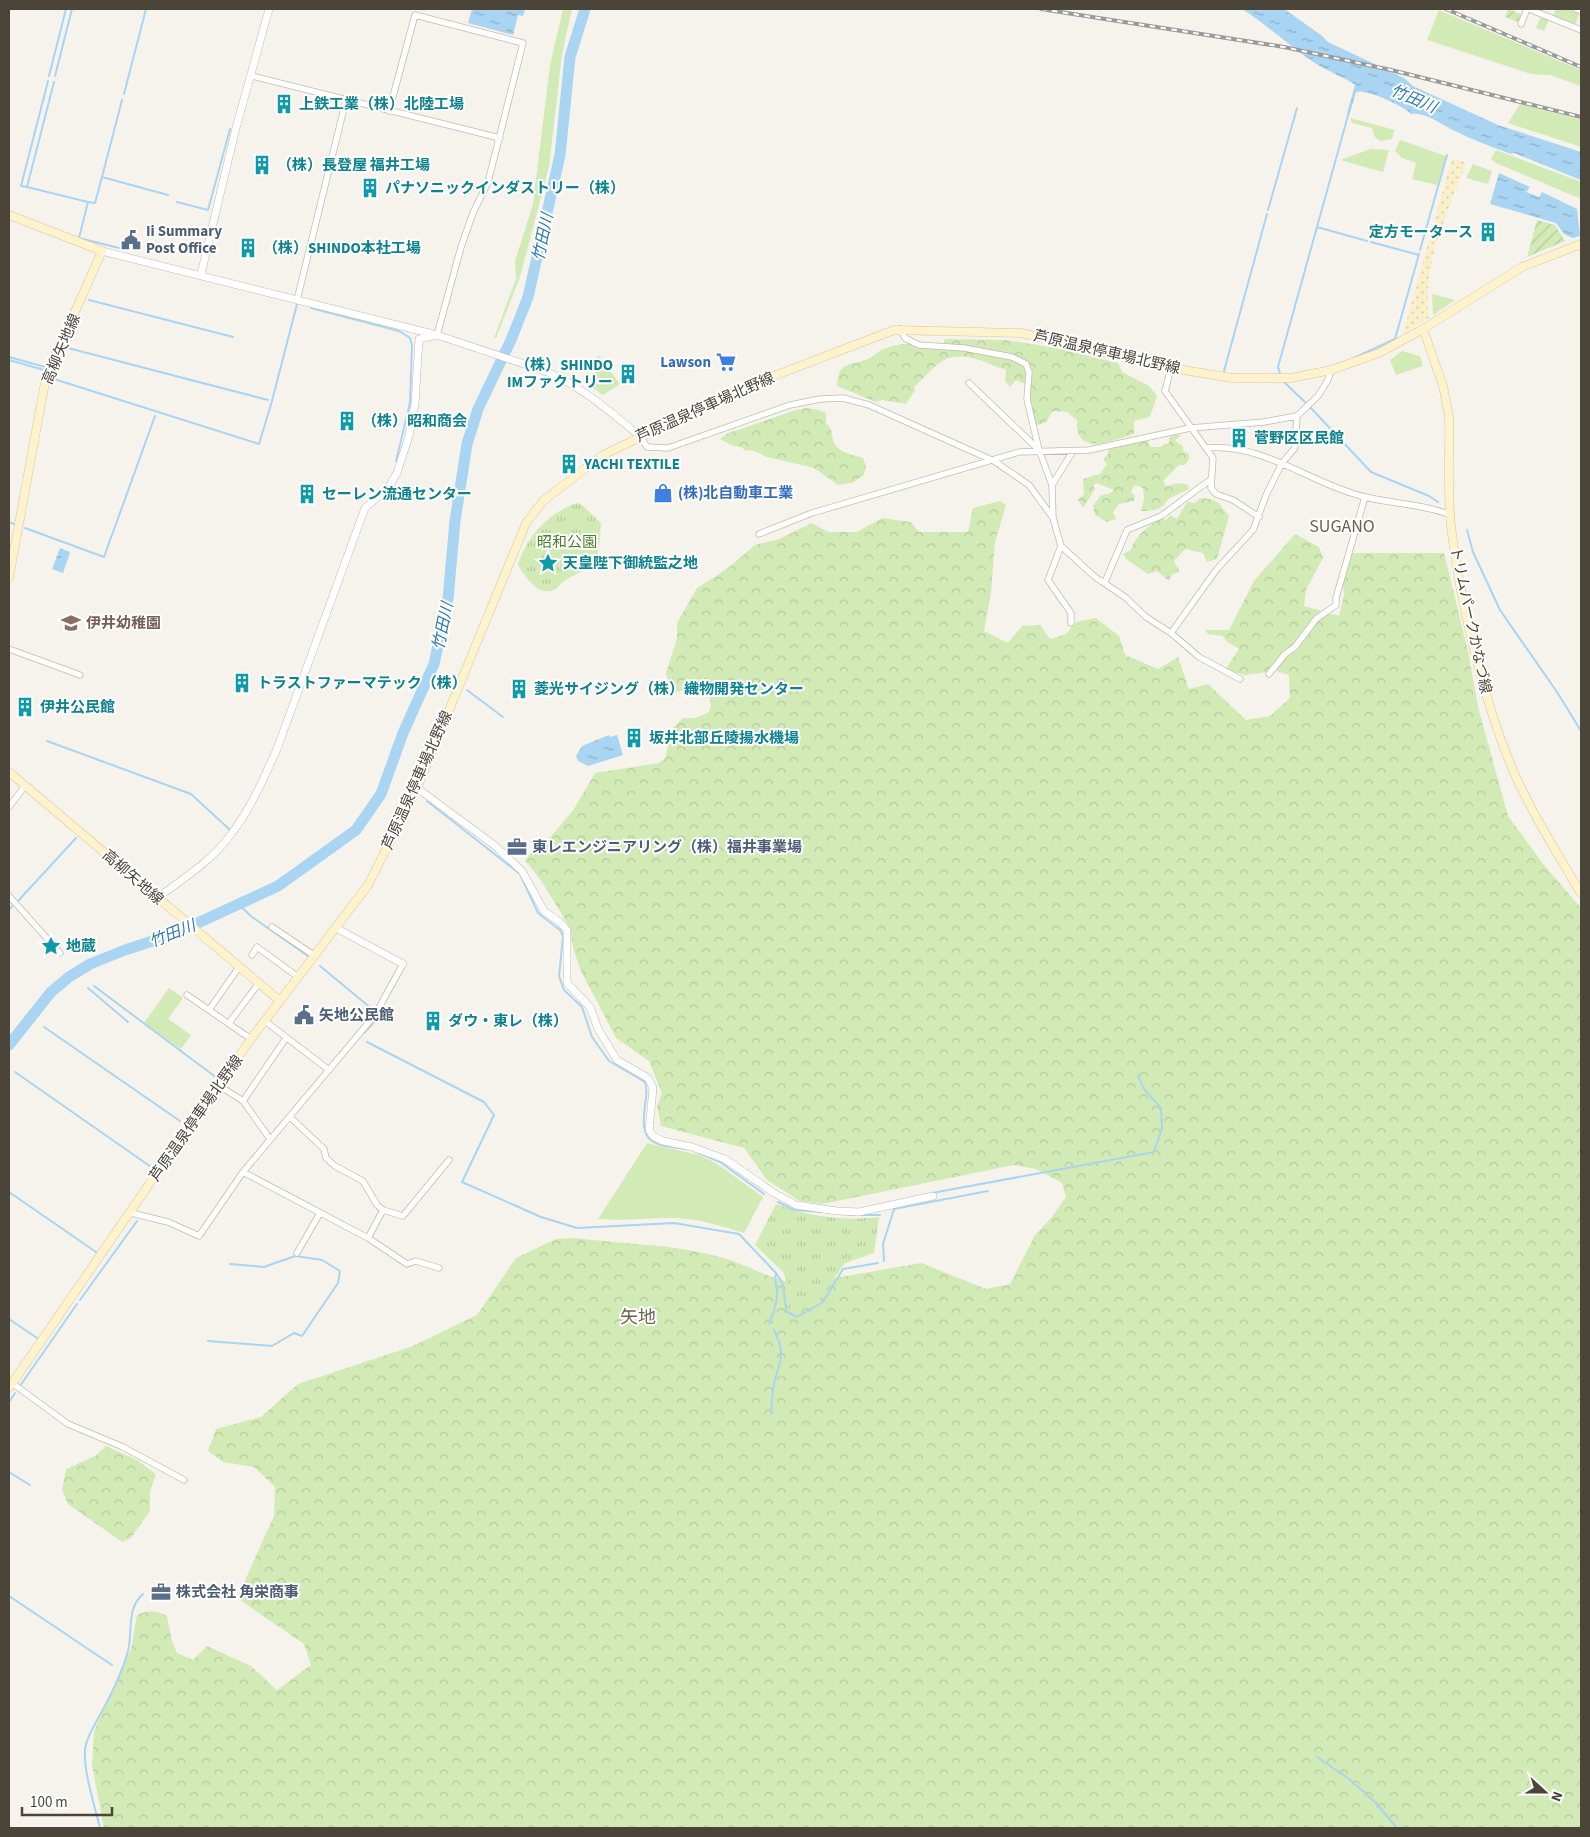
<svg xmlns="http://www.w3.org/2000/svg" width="1590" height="1837" font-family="'Source Sans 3','Noto Sans JP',sans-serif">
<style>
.grass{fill:#d2eab5}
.forest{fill:url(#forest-crowns)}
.sand{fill:url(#sand-dots)}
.park{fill:url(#park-tufts)}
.garden{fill:url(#garden-furrows)}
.water{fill:url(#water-ripples)}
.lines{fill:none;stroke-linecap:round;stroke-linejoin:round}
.stream{stroke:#a9d4f2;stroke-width:2}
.river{stroke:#a9d4f2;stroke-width:11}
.minor-casing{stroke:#c2bbae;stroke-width:7}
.tertiary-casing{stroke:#c2bbae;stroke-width:8}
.secondary-casing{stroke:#d6c79b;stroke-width:9}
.minor{stroke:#fff;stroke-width:5.5}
.tertiary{stroke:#fff;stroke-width:7}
.secondary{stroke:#fff3cd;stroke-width:8}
.rail-casing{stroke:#9a9a9a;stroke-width:4}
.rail{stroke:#fff;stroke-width:2;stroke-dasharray:5.5;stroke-linecap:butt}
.labels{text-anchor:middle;stroke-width:4;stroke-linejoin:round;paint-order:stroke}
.culture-label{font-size:15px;font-weight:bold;fill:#0d838f;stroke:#fff;text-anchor:start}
.service-label{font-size:15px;font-weight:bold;fill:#4e5e75;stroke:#fff;text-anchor:start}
.street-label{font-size:15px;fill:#4b4439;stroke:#fff}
.shop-label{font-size:15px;font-weight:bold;fill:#366cbe;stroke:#fff;text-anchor:end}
.park-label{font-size:15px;fill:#4a7f2a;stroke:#fff}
.education-label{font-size:15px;font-weight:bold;fill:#785e54;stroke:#fff;text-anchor:start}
.water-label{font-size:16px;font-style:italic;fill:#2e7ab2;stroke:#fff}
.quarter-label{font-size:18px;fill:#6e6250;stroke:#fff}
</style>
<defs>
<pattern id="forest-crowns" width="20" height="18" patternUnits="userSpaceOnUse" patternTransform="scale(1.25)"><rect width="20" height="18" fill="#d2eab5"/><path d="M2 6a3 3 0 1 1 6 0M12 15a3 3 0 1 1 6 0" fill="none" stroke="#b6ca9c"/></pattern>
<pattern id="sand-dots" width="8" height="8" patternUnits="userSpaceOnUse" patternTransform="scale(1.25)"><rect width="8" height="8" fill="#f9efc9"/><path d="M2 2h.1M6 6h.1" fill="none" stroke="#d7cead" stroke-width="1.8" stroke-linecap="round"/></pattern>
<pattern id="park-tufts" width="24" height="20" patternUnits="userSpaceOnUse" patternTransform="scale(1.25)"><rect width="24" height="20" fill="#d2eab5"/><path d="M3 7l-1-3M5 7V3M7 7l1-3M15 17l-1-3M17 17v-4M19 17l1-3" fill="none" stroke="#b6ca9c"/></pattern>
<pattern id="garden-furrows" width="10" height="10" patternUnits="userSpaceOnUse" patternTransform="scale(1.25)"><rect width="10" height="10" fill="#d2eab5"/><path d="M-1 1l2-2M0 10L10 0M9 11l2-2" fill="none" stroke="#b6ca9c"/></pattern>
<pattern id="water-ripples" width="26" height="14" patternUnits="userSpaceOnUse" patternTransform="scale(1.25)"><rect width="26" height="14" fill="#a9d4f2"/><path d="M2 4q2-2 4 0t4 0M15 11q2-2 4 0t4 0" fill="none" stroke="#8caec5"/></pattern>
</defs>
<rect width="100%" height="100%" fill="#f6f3ec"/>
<path class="grass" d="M563,9H572L562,54L549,167L520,277L496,338H494L516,279L515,261L533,204L550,65Z
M1556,9H1571L1580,12L1575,25L1553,16Z
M1439,10L1581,70V86L1550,75L1531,74L1427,40Z
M1541,16L1549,20L1544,31L1536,28Z
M1520,104L1581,120V147L1508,123Z
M1350,118L1395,130L1392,139L1380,141L1374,136L1372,128L1352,123Z
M1400,140L1446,156L1437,185L1412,179L1416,163L1402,158L1395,151Z
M1371,149L1389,150L1383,172L1340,160Z
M1496,150L1581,182V199L1496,163L1491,159Z
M1473,164L1492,171L1488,184L1466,178Z
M1432,294L1455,300L1433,315Z
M1402,351L1420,356L1423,366L1396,375L1390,360Z
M598,355L620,384L603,395L593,388Z
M169,988L183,998L168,1019L191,1035L181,1049L144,1023Z
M647,1143L699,1155L716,1163L763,1197L744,1233C722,1226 699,1219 676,1218C650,1218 624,1221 598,1219Z"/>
<path class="forest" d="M945,339L1006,340L1056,348L1118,363L1122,372L1149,386L1157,396L1150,417L1134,421V434C1120,438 1087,453 1079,435C1077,431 1077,424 1077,420L1067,412L1053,411L1046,422L1035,426L1028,385L1016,380L1010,387L1005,381L1006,369C996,368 989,363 980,360C943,349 938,365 914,387L915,390L906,404L882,400L876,402L837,386C839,360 848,367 868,359C872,357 876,353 881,350C902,341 920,343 943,345Z
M806,408L819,410L826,413V423C833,430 831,431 833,440C836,452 853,455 863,458L866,466L864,475L852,483L838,485L814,468L767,457L752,450L746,451L741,447L731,445L720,439L726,434L793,411Z
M1173,435H1181L1175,441L1183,446V451L1189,454V459L1185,465H1179L1163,481L1166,486L1179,483L1188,485L1189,489L1168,499C1163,510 1152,511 1141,511L1144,499L1143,488L1135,485L1131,492L1135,496L1134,501L1119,504L1113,512L1116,519L1107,522L1095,515L1093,506L1101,495L1109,494L1114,490L1096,483L1093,486L1095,489L1083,508L1078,500L1084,494L1083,479L1100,474L1107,464L1103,459L1108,454V449L1147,440L1151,447H1160L1169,443V438Z
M1200,498C1221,499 1218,504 1229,516L1217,559L1207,562L1203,553L1185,549L1174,561L1180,572L1172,574L1169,581L1157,571L1148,574L1126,559L1123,554L1131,550C1135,535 1149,525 1163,518L1166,520L1170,515L1177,519L1187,502L1195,503Z
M1000,501L1006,505L995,542L991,593L984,631L1008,643L1022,626L1040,625L1050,639L1066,634L1076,622L1096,618L1119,636L1125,655L1158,669L1178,657L1189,689L1208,684L1246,720L1270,716L1290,698L1289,675L1276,671L1245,675L1225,670L1239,649L1226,641L1223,636L1208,634L1205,630H1229L1254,581L1295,534L1319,547L1323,558L1306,590L1304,606L1339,616L1344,595L1341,567L1351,553H1444L1468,651L1478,707L1508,816L1544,865L1581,908V1828H104L92,1765L94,1731L131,1649L137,1615C148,1610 156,1610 167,1616L172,1641L177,1653L193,1660L207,1646L251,1666L277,1690L311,1665L304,1644L237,1598L274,1516L275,1487L254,1467L223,1462L208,1451L216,1429L261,1417L298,1384L413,1346L477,1315L516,1258L556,1239L574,1238C622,1244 673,1244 720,1257C747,1264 772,1281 800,1284L921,1263L986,1289L1010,1284L1035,1235L1051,1218L1066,1197L1062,1183L1036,1169L1014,1165L822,1204L800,1201L767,1180L744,1148L661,1126L657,1106L662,1093L649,1061L616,1038L581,971L574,951L569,926L540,879L525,860L534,849L543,846L574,809L595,773L659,763L666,757L669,732L683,718H696L709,712L711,706L707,685C695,683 684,692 672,692L666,673L677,639V623L697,588L727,569L755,545L779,539L812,523L828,532H857L882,518L911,522L919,532H968L973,508Z
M106,1446L137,1460L156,1474L150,1492V1511L131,1538L122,1542L68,1504L62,1490L66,1469L95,1456Z"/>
<path class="sand" d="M1452,158L1466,163C1449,211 1421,265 1429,318L1403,333Z"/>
<path class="park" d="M577,503L582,505L601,523C600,532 600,551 596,558C591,567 577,574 569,578C562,581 560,587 554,590C539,597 524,576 518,565C526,537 549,512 577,503Z
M776,1204C812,1217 840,1221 879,1217L874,1253L845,1263L818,1301L796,1314L785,1309L789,1288L783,1272L755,1245Z"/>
<path class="garden" d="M1508,9L1521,14L1518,22L1505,17Z
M1537,220L1555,225L1565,241L1527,257Z"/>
<path class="water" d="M472,9H525L523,16L518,15L513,35L468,23Z
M1242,9H1284L1321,35L1328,42L1404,78L1413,86L1498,125L1581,152V180L1514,153L1511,154C1492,147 1473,140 1455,131C1441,125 1427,112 1411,114C1405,106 1364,88 1356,92L1350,113H1347L1355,85C1351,81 1326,70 1318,65C1291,48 1269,26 1242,9Z
M1499,173L1530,187L1526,192L1539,197L1542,192L1577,209L1580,236L1573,238L1564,234L1556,223L1490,204Z
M60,548L70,552L63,573L52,569Z
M609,735L610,737L617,735L623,755L588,766L578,761L576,756L582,746Z"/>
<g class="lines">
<path class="stream" d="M49,76L66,9
M55,76L72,9
M54,82L27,187L88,202
M124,94L146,9
M122,100L102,177L168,195
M102,177L95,203L88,202L79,238L119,248
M27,187L21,186L48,81
M177,202L208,210L230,129
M1268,210L1297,108
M1317,227L1367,241
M1371,242L1419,255
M1420,250L1447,155
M89,300L233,337
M311,308L399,331L410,338L412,345L410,403L396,461
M66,323L76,301
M68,348L268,400
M9,357L45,367
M1354,358L1395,339L1419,254
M9,360L44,370L60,335
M1224,371L1267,214
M1281,377L1278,367L1349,112
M54,379L259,444L272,401
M1283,381L1307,404
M272,401L297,304
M1310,407L1371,472L1429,496L1438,502
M9,522L14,524
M25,528L104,557L155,416
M1467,530L1473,552L1500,610L1557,692L1581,731
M467,690L503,717
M47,741L191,794L229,829
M427,801L520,874L538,913L560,930L563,936L559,976L564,990L582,1007L592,1037L609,1061L645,1082C648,1091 646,1096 645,1105C640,1143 650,1144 685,1149
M18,901L76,838
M238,904L252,917L308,956
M9,910L12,906
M320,966L372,1009
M94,986L217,1078
M88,988L128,1022
M44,1027L180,1121
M364,1033L379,1017
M367,1042L484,1102L494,1115L462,1182L541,1217L577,1228L674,1223L739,1234L776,1273C774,1281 777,1285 777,1293C777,1304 773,1314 769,1324
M15,1072L154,1169
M699,1153L720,1162L764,1194
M9,1192L96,1252
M932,1193L1154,1152L1162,1128L1161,1108L1144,1089L1138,1076
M778,1202L794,1210L823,1212
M850,1215H880
M884,1261L883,1244L894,1209L988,1191
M776,1273L783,1284L786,1311L797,1317L823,1302L843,1269L878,1263
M80,1300L137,1221
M9,1319L37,1338
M208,1341L272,1346L294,1333L302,1336L338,1283L340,1271L322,1260L295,1256L264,1267L230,1264
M20,1386L77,1304
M9,1402L15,1393
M771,1413C772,1403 772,1394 774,1384C779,1361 787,1355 774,1330
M9,1472L30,1485
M9,1596L112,1665
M1317,1757L1348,1778L1375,1802L1397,1828
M100,1828C95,1807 83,1770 85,1749C87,1736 94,1726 100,1715C111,1695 122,1673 128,1651C133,1631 126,1609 143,1594"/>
<path class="river" d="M9,1045L51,992L69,977L90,964L125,950L174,934L278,886L356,830L381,794L403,733L434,664L448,599L455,521L467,444L478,409L511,340L528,297L560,155L570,57L585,9"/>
<defs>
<path id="minor" d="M1529,9L1581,30
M1576,9L1581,11
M1521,24L1527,9
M252,76L500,138
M389,111L415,15L523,43L488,182L473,213L461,247L437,335
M297,300L346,100
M900,329L905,338L919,345L964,348L1012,357L1026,364L1029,372L1027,399L1039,450
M1171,368L1165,391L1213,458L1211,488L1216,494L1233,500L1259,517
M969,383L1039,450L1052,485L1053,518
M640,436L647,447L668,448L790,405L820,399L843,398L869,405L994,461L1029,485L1053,518L1061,546L1095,577L1125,597L1146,617L1171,633L1199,657L1240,679
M1207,448C1264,443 1311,484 1365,497C1394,504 1423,504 1451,515
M1052,485L1073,451
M759,534L812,513L1019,452L1089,450L1190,428L1264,422L1297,416L1318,396L1328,380L1331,370
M1061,546L1048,580L1071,613V623
M1105,582L1127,530L1161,516L1210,480
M1171,633L1217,569L1253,530L1267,493L1282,463L1295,448L1297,416
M9,649L80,675
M1269,674L1285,654L1295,647L1316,619L1336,605V598L1365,497
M9,807L25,786
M9,896L60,953
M272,927L315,956
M252,955L257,947L298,977
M187,995L251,1039
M209,1010L239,967
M265,1021L329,1070
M229,1023L259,983
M218,1085L243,1101L270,1139
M243,1101L286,1038
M290,1117L324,1149L326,1158L335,1166L363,1181L377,1205L383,1210L403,1216L449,1160
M243,1172L368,1238L407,1264L416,1261L439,1268
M131,1213L168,1222L199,1236L243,1172L375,1015L403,964
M368,1238L383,1210
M297,1253L320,1213
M12,1383L68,1424L123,1447L184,1480"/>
<path id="tertiary" d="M102,251L437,335L542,370C578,383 610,412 640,436
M201,274L236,128L269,9
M417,788L494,845L522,871L544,911L560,922L567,930V983L590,1007L598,1029L617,1060L648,1078L653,1088L649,1130L653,1136L663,1141L692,1147L725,1159L774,1193L796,1205L837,1211L859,1212L933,1196
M157,898C183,879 213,860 232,833C251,808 264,778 277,749L365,508L388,488L397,473L409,436L415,404L419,339L437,335
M336,928L403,964"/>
<path id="secondary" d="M9,215L102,251L46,377L9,578
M1423,329L1443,386L1449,416C1450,452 1447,490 1451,526C1460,603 1484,703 1515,775C1533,816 1559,855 1581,894
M9,772L280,1001
M9,1388L187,1129L251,1039L368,885L417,788L526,523L544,500L603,455L745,387L894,330L1021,333L1171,368L1232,378H1291L1331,370L1379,353L1423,329L1522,267L1581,244"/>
</defs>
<use href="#minor" class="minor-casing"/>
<use href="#tertiary" class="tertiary-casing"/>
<use href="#secondary" class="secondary-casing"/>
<use href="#minor" class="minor"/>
<use href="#tertiary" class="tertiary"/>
<use href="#secondary" class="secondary"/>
<defs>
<path id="rail" d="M1041,9L1284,47L1391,70L1581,117
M1446,9L1581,67"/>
</defs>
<use href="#rail" class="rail-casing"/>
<use href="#rail" class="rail"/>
</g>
<defs>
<symbol id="building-bare" viewBox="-9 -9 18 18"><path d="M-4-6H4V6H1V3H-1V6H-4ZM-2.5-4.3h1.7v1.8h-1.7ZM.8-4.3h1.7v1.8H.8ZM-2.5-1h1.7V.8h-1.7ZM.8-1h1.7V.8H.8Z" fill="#0f9aa8" stroke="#fff" stroke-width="2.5" paint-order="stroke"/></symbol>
<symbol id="civic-bare" viewBox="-9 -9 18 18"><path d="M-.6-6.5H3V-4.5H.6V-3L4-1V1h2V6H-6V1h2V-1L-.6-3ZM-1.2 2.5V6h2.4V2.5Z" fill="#5c6f8a" stroke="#fff" stroke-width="2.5" paint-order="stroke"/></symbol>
<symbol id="supermarket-bare" viewBox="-9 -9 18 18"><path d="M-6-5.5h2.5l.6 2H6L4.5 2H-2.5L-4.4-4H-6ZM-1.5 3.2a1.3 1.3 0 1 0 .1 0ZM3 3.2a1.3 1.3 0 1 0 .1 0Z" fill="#3f7fe0" stroke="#fff" stroke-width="2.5" paint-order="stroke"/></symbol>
<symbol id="shop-bare" viewBox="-9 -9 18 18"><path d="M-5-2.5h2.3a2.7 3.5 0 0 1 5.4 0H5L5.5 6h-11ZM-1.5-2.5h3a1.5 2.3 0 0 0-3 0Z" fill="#3f7fe0" stroke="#fff" stroke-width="2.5" paint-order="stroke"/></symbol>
<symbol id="sight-bare" viewBox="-9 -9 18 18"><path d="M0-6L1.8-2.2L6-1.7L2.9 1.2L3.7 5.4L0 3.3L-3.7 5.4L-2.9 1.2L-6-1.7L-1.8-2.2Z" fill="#0f9aa8" stroke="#fff" stroke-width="2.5" paint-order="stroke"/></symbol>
<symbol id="school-bare" viewBox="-9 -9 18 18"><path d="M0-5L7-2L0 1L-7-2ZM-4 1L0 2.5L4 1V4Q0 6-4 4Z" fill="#8d6e63" stroke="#fff" stroke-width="2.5" paint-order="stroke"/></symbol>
<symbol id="office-bare" viewBox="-9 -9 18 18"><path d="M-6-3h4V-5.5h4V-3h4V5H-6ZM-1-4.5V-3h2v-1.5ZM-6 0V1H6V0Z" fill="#5c6f8a" stroke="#fff" stroke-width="2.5" paint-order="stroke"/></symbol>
</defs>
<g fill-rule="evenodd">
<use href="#building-bare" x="270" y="90" width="28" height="28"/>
<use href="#building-bare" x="248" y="151" width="28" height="28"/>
<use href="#building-bare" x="356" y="174" width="28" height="28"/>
<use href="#building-bare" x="1474" y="218" width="28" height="28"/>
<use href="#civic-bare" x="117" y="226" width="28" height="28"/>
<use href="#building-bare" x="234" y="234" width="28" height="28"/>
<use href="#supermarket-bare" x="712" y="348" width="28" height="28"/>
<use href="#building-bare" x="614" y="360" width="28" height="28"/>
<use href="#building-bare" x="333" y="407" width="28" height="28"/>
<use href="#building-bare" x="1225" y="424" width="28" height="28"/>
<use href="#building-bare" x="555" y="450" width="28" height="28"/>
<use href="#shop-bare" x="649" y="479" width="28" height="28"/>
<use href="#building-bare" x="293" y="480" width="28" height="28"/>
<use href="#sight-bare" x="534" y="549" width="28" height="28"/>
<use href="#school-bare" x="57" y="609" width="28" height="28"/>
<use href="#building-bare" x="228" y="669" width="28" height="28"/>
<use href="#building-bare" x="505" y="675" width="28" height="28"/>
<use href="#building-bare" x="11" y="693" width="28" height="28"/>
<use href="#building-bare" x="620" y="724" width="28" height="28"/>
<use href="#office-bare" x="503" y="833" width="28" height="28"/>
<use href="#sight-bare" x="37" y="932" width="28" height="28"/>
<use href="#civic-bare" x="290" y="1001" width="28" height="28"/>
<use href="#building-bare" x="419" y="1007" width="28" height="28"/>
<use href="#office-bare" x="147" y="1578" width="28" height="28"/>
</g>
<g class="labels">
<g class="culture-label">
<text x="299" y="109">上鉄工業（株）北陸工場</text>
<text x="277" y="170">（株）長登屋 福井工場</text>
<text x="385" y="193">パナソニックインダストリー（株）</text>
<text x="1473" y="237" text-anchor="end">定方モータース</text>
<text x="263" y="253">（株）SHINDO本社工場</text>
<text x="613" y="370" text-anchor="end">（株）SHINDO<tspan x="613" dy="17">IMファクトリー</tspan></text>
<text x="362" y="426">（株）昭和商会</text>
<text x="1254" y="443">菅野区区民館</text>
<text x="584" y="469">YACHI TEXTILE</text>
<text x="322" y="499">セーレン流通センター</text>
<text x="563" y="568">天皇陛下御統監之地</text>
<text x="257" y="688">トラストファーマテック（株）</text>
<text x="534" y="694">菱光サイジング（株）織物開発センター</text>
<text x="40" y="712">伊井公民館</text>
<text x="649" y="743">坂井北部丘陵揚水機場</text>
<text x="66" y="951">地蔵</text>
<text x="448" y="1026">ダウ・東レ（株）</text>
</g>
<g class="service-label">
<text x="146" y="236">Ii Summary<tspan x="146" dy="17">Post Office</tspan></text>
<text x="532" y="852">東レエンジニアリング（株）福井事業場</text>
<text x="319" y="1020">矢地公民館</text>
<text x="176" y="1597">株式会社 角栄商事</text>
</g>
<g class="street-label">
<text transform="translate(61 349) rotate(-67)" y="5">高柳矢地線</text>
<text transform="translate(1107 352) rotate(13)" y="5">芦原温泉停車場北野線</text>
<text transform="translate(705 407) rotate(-24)" y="5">芦原温泉停車場北野線</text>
<text transform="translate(1471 620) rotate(78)" y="5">トリムパークかなづ線</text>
<text transform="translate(417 780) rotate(-66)" y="5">芦原温泉停車場北野線</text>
<text transform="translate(133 877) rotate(41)" y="5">高柳矢地線</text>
<text transform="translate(196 1118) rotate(-55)" y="5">芦原温泉停車場北野線</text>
</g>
<g class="shop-label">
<text x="711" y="367">Lawson</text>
<text x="678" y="498" text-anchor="start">(株)北自動車工業</text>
</g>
<g class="park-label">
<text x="567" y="547">昭和公園</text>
</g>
<g class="education-label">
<text x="86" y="628">伊井幼稚園</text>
</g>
<g class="water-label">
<text transform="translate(1414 98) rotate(23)" y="6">竹田川</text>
<text transform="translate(542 237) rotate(-78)" y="6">竹田川</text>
<text transform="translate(442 626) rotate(-78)" y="6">竹田川</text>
<text transform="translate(172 933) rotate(-22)" y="6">竹田川</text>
</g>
<g class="quarter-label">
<text x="1342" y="532">SUGANO</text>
<text x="638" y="1323">矢地</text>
</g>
</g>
<rect width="1590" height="1837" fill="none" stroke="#4b4439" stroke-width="20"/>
<g transform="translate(1545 1792) rotate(111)" stroke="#ffffff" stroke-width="4" paint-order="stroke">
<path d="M0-4L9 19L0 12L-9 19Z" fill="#4b4439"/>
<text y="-8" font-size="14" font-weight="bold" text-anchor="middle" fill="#4b4439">N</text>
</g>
<path d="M22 1807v8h90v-8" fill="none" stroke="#4b4439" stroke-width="2.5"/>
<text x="30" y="1807" font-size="15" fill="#4b4439" stroke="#ffffff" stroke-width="4" paint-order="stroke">100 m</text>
</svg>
